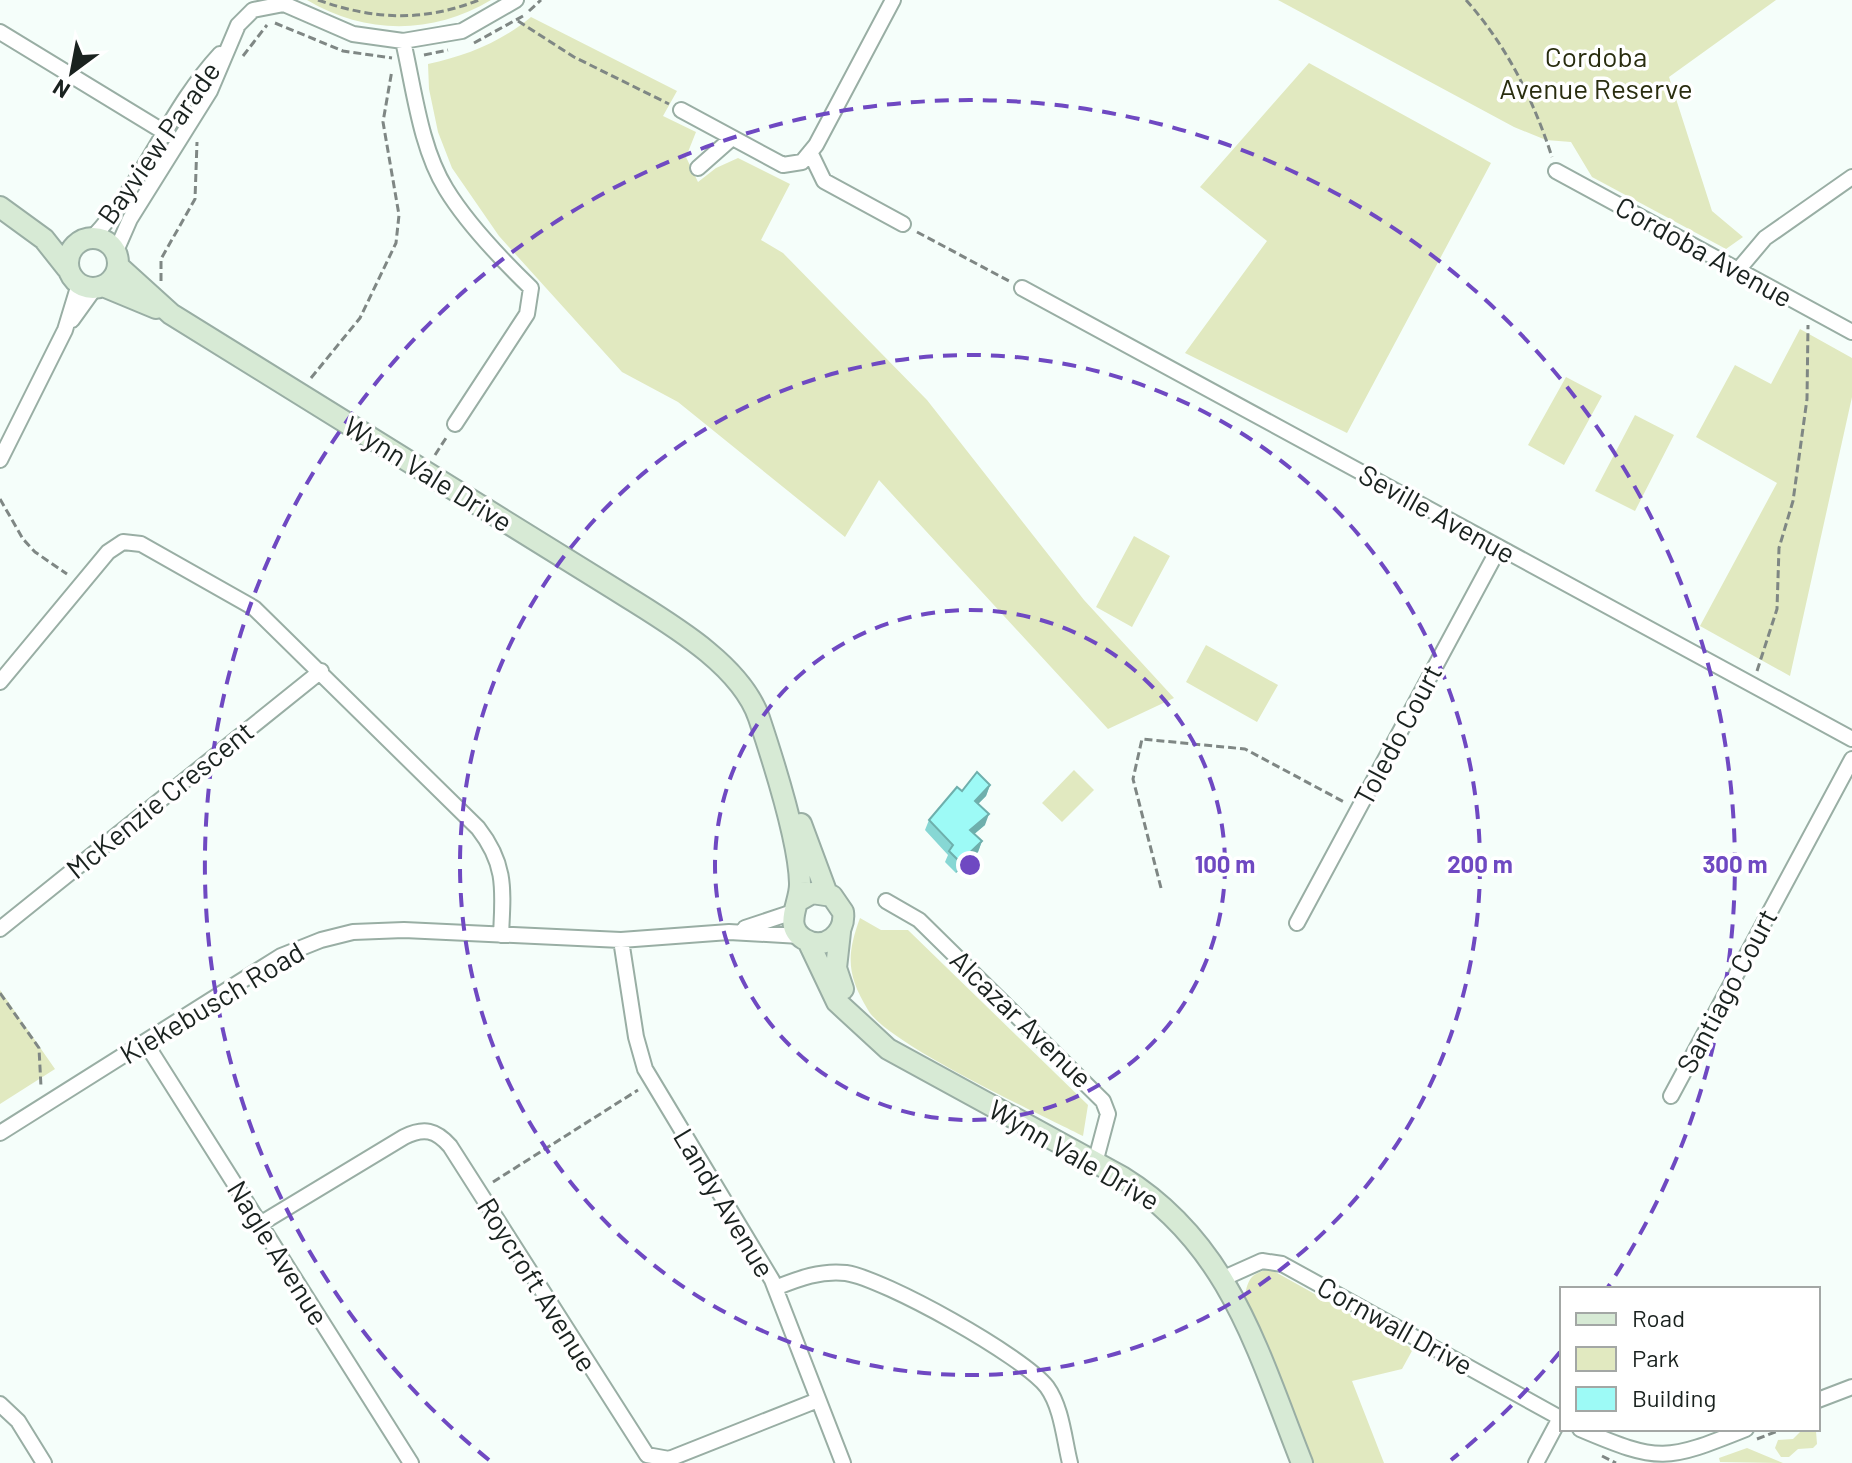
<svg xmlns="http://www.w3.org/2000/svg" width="1852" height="1463" font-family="Barlow,sans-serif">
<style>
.green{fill:#e1e9c0}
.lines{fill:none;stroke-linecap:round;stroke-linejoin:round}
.street-casing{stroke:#99aea4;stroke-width:18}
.secondary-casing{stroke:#99aea4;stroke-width:24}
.path{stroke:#7f8784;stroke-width:3;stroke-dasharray:8 4;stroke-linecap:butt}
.street{stroke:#fff;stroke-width:14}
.secondary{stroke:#d7ead5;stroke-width:20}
.wall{fill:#87d7d4}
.shaded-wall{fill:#6eafac}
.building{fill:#9dfaf6;stroke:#6eafac;stroke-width:2}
.ring{fill:none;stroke:#6f49c2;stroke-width:4;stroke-dasharray:14 10}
.labels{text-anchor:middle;stroke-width:7;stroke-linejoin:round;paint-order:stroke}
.park-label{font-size:28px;fill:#292d0f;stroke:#fff}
.street-label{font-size:28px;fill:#1a221f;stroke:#fff}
.centre{fill:#6f49c2;stroke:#fff;stroke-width:4}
.ring-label{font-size:24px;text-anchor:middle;font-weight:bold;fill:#6f49c2;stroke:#fff;stroke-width:7;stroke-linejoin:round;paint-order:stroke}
</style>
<rect width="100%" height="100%" fill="#f5fefa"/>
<path class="green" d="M307,0H491C432,35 366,35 307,0Z
M1278,0H1776L1669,77L1712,211L1743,237L1726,249L1592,177L1571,142L1546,140L1514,127Z
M531,17L677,91L663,116L696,132L686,157L698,182L716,168L738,158L790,184L761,240L783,253L927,400L1084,600L1174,698L1108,729L879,480L845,537L678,402L622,372L499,236L452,168L438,132L429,89L428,64C466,56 501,42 531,17Z
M1309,63L1491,163L1347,433L1185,353L1267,241L1200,187Z
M1800,329L1852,358V397L1790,676L1700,626L1777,483L1696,437L1735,365L1771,384Z
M1566,377L1602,396L1564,465L1528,445Z
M1635,415L1674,435L1635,511L1595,491Z
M1134,536L1170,556L1132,627L1096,607Z
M1206,645L1278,685L1257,722L1186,682Z
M1074,770L1094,790L1062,822L1042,803Z
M860,918L881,930H908L1088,1105L1083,1136C1040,1114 889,1045 868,1010C847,975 846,956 860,918Z
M0,990L55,1069L0,1104Z
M1270,1269L1413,1349L1402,1369L1352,1381L1384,1463H1312L1245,1296C1248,1278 1252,1273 1270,1269Z
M1803,1429L1816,1431L1817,1444L1813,1448L1798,1449L1789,1457H1781L1775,1448L1778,1440L1793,1439Z
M1747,1448L1783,1463L1720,1462L1719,1458Z"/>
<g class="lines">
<defs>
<path id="street" d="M0,32L169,135
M403,41C414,88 420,147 446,189C468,225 501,259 531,288L527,314L455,424
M681,110L783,165L802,162L816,145L893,0
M810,152L824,181L903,224
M698,168L732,138
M1556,171L1852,332
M93,237C144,183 169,109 220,54
M116,251L130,219L210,91L238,25L253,10L284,4L353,34L403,41L462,31L516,0
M1738,270L1765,238L1852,177
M1022,288L1852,739
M72,320L95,288
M0,460L65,330L79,284
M0,682L108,552L123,542L141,544L254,608L478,828C507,865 503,891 501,935
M886,901L919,920L1103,1101L1108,1114L1095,1163
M1297,923L1499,548
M745,928L793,912
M0,929L321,671
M621,940L636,1037L645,1069L772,1280L843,1463
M145,1042L411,1463
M1671,1096L1852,759
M0,1133L281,956L321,940L353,932L404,930L621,940L729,932L800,936
M260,1224L404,1137C424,1127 436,1130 450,1146L647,1455L669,1459L818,1400
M1224,1278L1262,1261L1282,1264L1562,1419
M775,1288C798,1279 820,1270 846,1273C885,1279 1023,1356 1047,1387C1062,1408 1064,1439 1070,1463
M1818,1400L1852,1387
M0,1404L18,1421L44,1463
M1580,1429C1660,1463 1666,1461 1746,1429
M1536,1463L1560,1418"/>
<path id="secondary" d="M0,207L44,239L67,268
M68 263a25 25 0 1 1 50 0a25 25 0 1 1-50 0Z
M118,266L171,314L616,590C663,620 740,662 759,718C773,760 799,841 800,883C801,903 782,925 804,939C825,952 846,933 843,912L832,896L812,893L798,901
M103,286L156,308
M801,824L827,894
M840,932L836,968L843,989
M808,941L837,1002L888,1049L1122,1177C1229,1243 1258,1352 1302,1463"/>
</defs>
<use href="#street" class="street-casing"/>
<use href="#secondary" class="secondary-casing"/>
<path class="path" d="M318,0C375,20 423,22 479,0
M1466,0C1507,46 1533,99 1552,157
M529,11L541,0
M518,21L574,57L669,104
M275,23L343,51L392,58
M474,43L523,16
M424,55L448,50
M243,56L267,25
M917,232L1009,281
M161,281V259L195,199L197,142
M311,378L360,318L396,243L399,215L383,122L392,70
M435,455L446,438
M0,499L23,539L35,552L67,574
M1757,671L1777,609L1779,548L1793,501L1807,399L1808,325
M1161,888L1133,779L1142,739L1245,749L1346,803
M0,993L39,1048L41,1087
M493,1182L638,1090
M1757,1439L1783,1429
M1602,1456L1616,1463"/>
<use href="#street" class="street"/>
<use href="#secondary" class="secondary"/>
</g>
<path class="wall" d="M990,785L986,796L978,804L985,825L974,834L982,841L978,852L956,873L945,862L948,855L925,830L929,820L962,791Z"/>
<path class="shaded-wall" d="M990,785L986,796L971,811L975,801Z
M989,814L985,825L966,841L970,830Z
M982,841L978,852L956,873L960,862Z"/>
<path class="building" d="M977,772L990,785L975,801L989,814L970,830L982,841L960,862L949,851L953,845L929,820L957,787L962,791Z"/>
<g class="ring">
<circle cx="970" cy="865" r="255"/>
<circle cx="970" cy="865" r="510"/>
<path d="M1560 1352A765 765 0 0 1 1451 1460M489 1460A765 765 0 1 1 1608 1287"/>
</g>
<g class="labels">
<g class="park-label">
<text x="1596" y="67">Cordoba<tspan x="1596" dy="32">Avenue Reserve</tspan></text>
</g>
<g class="street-label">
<text transform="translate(159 143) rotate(-55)" y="10">Bayview Parade</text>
<text transform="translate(1704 252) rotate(29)" y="10">Cordoba Avenue</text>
<text transform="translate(428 474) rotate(32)" y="10">Wynn Vale Drive</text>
<text transform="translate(1437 514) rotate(29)" y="10">Seville Avenue</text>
<text transform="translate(1398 735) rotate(-62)" y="10">Toledo Court</text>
<text transform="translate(160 800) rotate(-39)" y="10">McKenzie Crescent</text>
<text transform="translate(1727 991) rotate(-62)" y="10">Santiago Court</text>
<text transform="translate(212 1003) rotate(-31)" y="10">Kiekebusch Road</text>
<text transform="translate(1021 1019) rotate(44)" y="10">Alcazar Avenue</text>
<text transform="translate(1074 1155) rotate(30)" y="10">Wynn Vale Drive</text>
<text transform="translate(724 1203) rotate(59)" y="10">Landy Avenue</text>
<text transform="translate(278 1253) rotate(58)" y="10">Nagle Avenue</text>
<text transform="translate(537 1285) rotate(58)" y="10">Roycroft Avenue</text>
<text transform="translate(1395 1326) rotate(29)" y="10">Cornwall Drive</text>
</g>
</g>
<circle cx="970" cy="865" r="12" class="centre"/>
<g class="ring-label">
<text x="1225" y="873">100 m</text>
<text x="1480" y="873">200 m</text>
<text x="1735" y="873">300 m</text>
</g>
<rect x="1560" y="1287" width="260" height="144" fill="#ffffff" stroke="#a3a7a5" stroke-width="2"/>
<rect x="1576" y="1313" width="40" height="12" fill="#d7ead5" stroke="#a3a7a5" stroke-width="2"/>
<text x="1632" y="1327" font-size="24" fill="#1a221f">Road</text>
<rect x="1576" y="1347" width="40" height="24" fill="#e1e9c0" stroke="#a3a7a5" stroke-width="2"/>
<text x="1632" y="1367" font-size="24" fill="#1a221f">Park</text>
<rect x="1576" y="1387" width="40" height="24" fill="#9dfaf6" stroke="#a3a7a5" stroke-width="2"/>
<text x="1632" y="1407" font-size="24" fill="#1a221f">Building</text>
<g transform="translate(72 72) rotate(212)" stroke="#ffffff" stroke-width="6" paint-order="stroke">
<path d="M0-6L14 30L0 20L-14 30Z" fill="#1a221f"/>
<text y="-12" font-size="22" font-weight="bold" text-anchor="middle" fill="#1a221f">N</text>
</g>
</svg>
